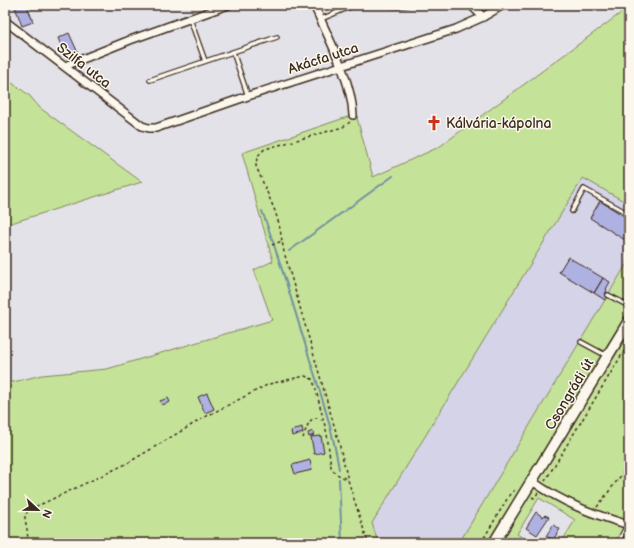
<svg xmlns="http://www.w3.org/2000/svg" width="634" height="548" font-family="'Balsamiq Sans',sans-serif">
<style>
.built{fill:#d4d3e7}
.green{fill:#c5e299;stroke:#80865c}
.lines{fill:none;stroke-linecap:round;stroke-linejoin:round}
.stream{stroke:#70929f;stroke-width:2}
.building{fill:#aeb1e2;stroke:#3b2a1e}
.lane-casing{stroke:#3b2a1e;stroke-width:6}
.street-casing{stroke:#3b2a1e;stroke-width:10}
.secondary-casing{stroke:#3b2a1e;stroke-width:13}
.path{stroke:#3b2a1e;stroke-width:1.5;stroke-dasharray:3 3;stroke-linecap:butt}
.lane{stroke:#fbf7ec;stroke-width:3.5}
.street{stroke:#fbf7ec;stroke-width:7}
.secondary{stroke:#fbf7ec;stroke-width:10}
.labels{text-anchor:middle;stroke-width:3;stroke-linejoin:round;paint-order:stroke}
.street-label{font-size:14px;fill:#3b2a1e;stroke:#fbf7ec}
.poi-label{font-size:14px;fill:#3b2a1e;stroke:#fbf7ec;text-anchor:start}
</style>
<rect width="100%" height="100%" fill="#e4e2e9"/>
<filter id="ink" filterUnits="userSpaceOnUse"><feTurbulence type="fractalNoise" baseFrequency=".025" numOctaves="2"/><feDisplacementMap in="SourceGraphic" scale="8" xChannelSelector="R" yChannelSelector="G"/><feConvolveMatrix kernelMatrix="1 2 1 2 8 2 1 2 1" color-interpolation-filters="sRGB"/></filter>
<g filter="url(#ink)">
<path class="built" d="M583,177L629,204V260L459,543H378L372,523Z"/>
<path class="green" d="M629,7V204L583,178L372,523L378,543H5V384L42,375L107,369L272,320L254,270L273,261L242,153L356,114L373,177L439,147Z
M5,78L29,95L40,108L142,182L5,225Z
M629,260V543H561L575,520L539,498L517,534L531,543H459Z"/>
<g class="lines">
<path class="stream" d="M262,211C280,259 294,308 309,357C321,394 333,431 339,469
M289,251L393,176
M339,479L342,543"/>
</g>
<path class="building" d="M20,5H27L33,22L22,26L15,7Z
M69,33L78,53L66,58L58,38Z
M600,201L629,219V234L625,240L590,218Z
M568,257L603,278L594,293L559,272Z
M603,278L610,282L606,289L607,290L605,294L608,295L605,300L594,293Z
M207,393L214,409L205,413L198,397Z
M168,398L170,402L162,405L160,401Z
M302,427L303,433L292,436L291,431Z
M313,431L314,435L309,437L308,433Z
M321,436L324,452L314,454L311,437Z
M310,460L312,470L295,474L292,465Z
M536,512L543,517L545,515L549,517L537,535L526,528Z
M553,525L560,529L553,540L546,536Z"/>
<g class="lines">
<defs>
<path id="lane" d="M388,5L397,6L407,5
M190,19L205,61
M321,19L355,5
M233,52L248,96
M150,80L277,37
M572,211L584,189L629,214
M608,295L629,306
M581,342L607,356
M618,543L627,525"/>
<path id="street" d="M314,5C328,37 352,81 353,115
M471,5L483,17
M5,21L142,126L149,128H156L248,96L456,29L483,17L503,5
M65,66L130,40L228,5
M532,481C563,503 592,514 629,525"/>
<path id="secondary" d="M494,543L629,321"/>
</defs>
<use href="#lane" class="lane-casing"/>
<use href="#street" class="street-casing"/>
<use href="#secondary" class="secondary-casing"/>
<path class="path" d="M350,122L343,127L265,149C258,154 256,159 256,166L275,211L279,224L284,252L338,439L348,480L368,543
M272,245L282,241
M303,438C305,433 308,418 316,418C318,418 320,420 323,420
M545,481L629,343
M532,497L534,498L538,493
M597,507L629,465
M27,543C31,519 12,515 44,503L126,464L205,417L269,384L305,376L312,379L315,386L327,434L331,467L335,473L348,480
M481,543L510,494L516,489"/>
<use href="#lane" class="lane"/>
<use href="#street" class="street"/>
<use href="#secondary" class="secondary"/>
</g>
</g>
<defs>
<symbol id="church-bare" viewBox="-9 -9 18 18"><path d="M-1.2-6h2.4v3.5h3.3v2.4h-3.3V6h-2.4V-.1h-3.3v-2.4h3.3Z" fill="#c8321e" stroke="#fbf7ec" stroke-width="2.5" paint-order="stroke"/></symbol>
</defs>
<g fill-rule="evenodd">
<use href="#church-bare" x="423" y="112" width="22" height="22"/>
</g>
<g class="labels">
<g class="street-label">
<text transform="translate(323 58) rotate(-18)" y="5">Akácfa utca</text>
<text transform="translate(84 65) rotate(38)" y="5">Szilfa utca</text>
<text transform="translate(569 394) rotate(-59)" y="5">Csongrádi út</text>
</g>
<g class="poi-label">
<text x="446" y="128">Kálvária-kápolna</text>
</g>
</g>
<rect width="634" height="548" fill="none" stroke="#fbf7ec" stroke-width="20"/>
<rect x="10" y="10" width="614" height="528" fill="none" stroke="#3b2a1e" stroke-width="1.5" filter="url(#ink)"/>
<g transform="translate(38 510) rotate(112)" stroke="#fbf7ec" stroke-width="3" paint-order="stroke">
<path d="M0-3L7 15L0 10L-7 15Z" fill="#3b2a1e"/>
<text y="-6" font-size="11" font-weight="bold" text-anchor="middle" fill="#3b2a1e">N</text>
</g>
</svg>
